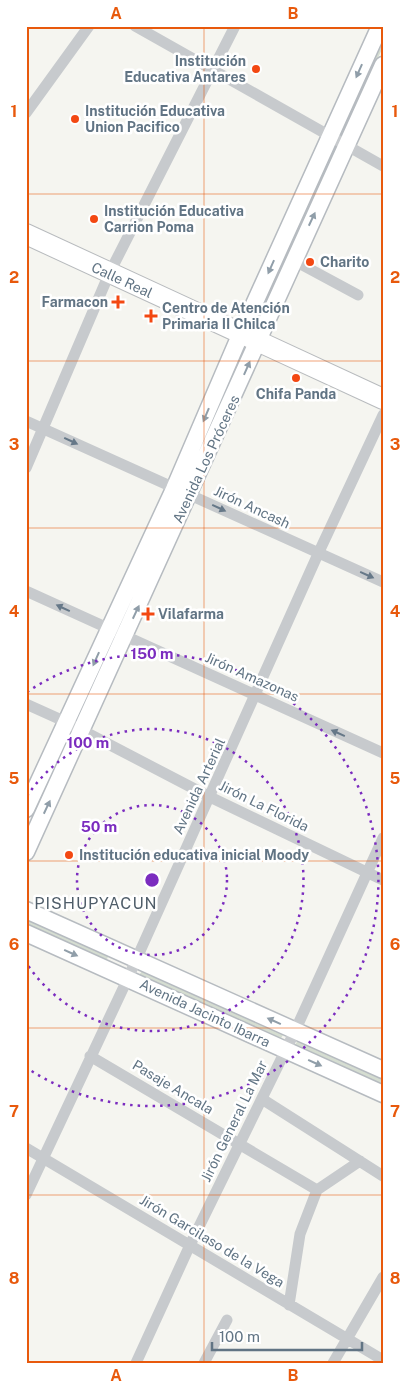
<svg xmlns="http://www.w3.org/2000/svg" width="409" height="1389" font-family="'Public Sans',sans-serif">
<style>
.green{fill:#d5ddd1}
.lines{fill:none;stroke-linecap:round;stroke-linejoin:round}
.secondary-casing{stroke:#b6bbc0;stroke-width:19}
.highway-casing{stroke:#b8bbbe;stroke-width:22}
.street{stroke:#c7cacd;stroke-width:11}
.secondary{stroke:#fff;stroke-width:16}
.highway{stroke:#fff;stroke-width:20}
.oneway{fill:#909ea9}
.oneway2{fill:#667888}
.grid{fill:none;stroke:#e8590c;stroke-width:1;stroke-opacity:0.55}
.ring{fill:none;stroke:#7b2cbf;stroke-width:2.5;stroke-dasharray:2.5 5}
.poi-dot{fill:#f34812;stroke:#fff;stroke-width:2}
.labels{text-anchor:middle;stroke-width:5;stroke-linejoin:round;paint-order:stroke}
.poi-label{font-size:14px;font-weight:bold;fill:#617484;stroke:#fff;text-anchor:start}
.street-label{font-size:14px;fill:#617484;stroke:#fff}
.quarter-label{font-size:16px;letter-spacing:1px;fill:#4f5d69;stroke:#fff}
.centre{fill:#7b2cbf;stroke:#fff;stroke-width:2.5}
.ring-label{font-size:15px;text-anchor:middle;font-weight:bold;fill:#7b2cbf;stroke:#fff;stroke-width:5;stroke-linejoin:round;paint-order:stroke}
.neatline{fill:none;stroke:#e8590c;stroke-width:2}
.grid-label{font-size:16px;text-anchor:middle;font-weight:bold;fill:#e8590c}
</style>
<rect width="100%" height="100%" fill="#f5f5f0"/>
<path class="green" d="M383,35V47L341,137L338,136Z
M332,149L337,150L257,328L252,327Z
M26,918L109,954L106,962L26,926Z
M143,970L284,1033L279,1042L138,976Z
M299,1039L383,1076V1086L294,1046Z"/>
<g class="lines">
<defs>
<path id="secondary" d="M26,809L174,489L241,333L380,26
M26,852L383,65
M26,910L383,1070
M26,933L383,1094"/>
<path id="highway" d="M26,234L383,399"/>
</defs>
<use href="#secondary" class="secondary-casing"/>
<use href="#highway" class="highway-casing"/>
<path class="street" d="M135,26L383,166
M26,113L89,26
M293,260L358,295
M26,421L383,582
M26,468L109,274L235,26
M26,591L383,753
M26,704L66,722L210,797L383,880
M90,1056L317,1190
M262,1099L383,1176
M26,1148L383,1360
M26,1195L128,978L318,554L383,415
M289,1305L300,1234L317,1190L360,1161
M136,1363L190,1245L295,1031L383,838
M204,1363L227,1320
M333,1363L383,1277"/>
<use href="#secondary" class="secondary"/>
<use href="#highway" class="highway"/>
</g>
<defs><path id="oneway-solid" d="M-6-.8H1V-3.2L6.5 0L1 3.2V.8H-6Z" transform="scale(1.25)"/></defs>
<g class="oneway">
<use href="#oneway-solid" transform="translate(359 71) rotate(114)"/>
<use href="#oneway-solid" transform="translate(312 219) rotate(-65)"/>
<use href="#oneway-solid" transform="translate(271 267) rotate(114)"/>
<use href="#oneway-solid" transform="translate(247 368) rotate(-66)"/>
<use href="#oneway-solid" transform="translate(206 415) rotate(113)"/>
<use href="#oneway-solid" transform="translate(136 612) rotate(-65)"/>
<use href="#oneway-solid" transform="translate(96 659) rotate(114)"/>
<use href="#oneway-solid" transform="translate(47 807) rotate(-65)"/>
<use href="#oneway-solid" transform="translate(71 953) rotate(24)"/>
<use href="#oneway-solid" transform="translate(274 1021) rotate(-156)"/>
<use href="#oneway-solid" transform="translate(315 1063) rotate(24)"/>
</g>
<g class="oneway2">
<use href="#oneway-solid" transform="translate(71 441) rotate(25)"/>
<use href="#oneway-solid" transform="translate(219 508) rotate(25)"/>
<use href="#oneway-solid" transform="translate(367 575) rotate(24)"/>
<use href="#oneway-solid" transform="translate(63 608) rotate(-155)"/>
<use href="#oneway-solid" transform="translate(338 733) rotate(-156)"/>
</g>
<path class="grid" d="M204,26V1363M26,194H383M26,361H383M26,528H383M26,694H383M26,861H383M26,1028H383M26,1195H383"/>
<g class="ring">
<circle cx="152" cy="880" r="75"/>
<path d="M27 796A151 151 0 1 1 27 964"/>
<path d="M27 692A226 226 0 1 1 27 1068"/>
</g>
<g class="poi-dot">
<circle cx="256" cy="69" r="5"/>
<circle cx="75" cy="119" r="5"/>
<circle cx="94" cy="219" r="5"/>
<circle cx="310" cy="262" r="5"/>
<path d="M115.5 294.5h5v5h5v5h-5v5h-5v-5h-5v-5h5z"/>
<path d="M148.5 308.5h5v5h5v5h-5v5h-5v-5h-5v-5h5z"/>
<circle cx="296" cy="378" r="5"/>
<path d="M145.5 606.5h5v5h5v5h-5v5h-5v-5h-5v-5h5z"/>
<circle cx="69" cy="855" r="5"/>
</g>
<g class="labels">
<g class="poi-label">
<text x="246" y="66" text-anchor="end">Institución<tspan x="246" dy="16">Educativa Antares</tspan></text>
<text x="85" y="116">Institución Educativa<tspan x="85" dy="16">Union Pacifico</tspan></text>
<text x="104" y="216">Institución Educativa<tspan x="104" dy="16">Carrion Poma</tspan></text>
<text x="320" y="267">Charito</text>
<text x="108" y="307" text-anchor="end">Farmacon</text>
<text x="162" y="313">Centro de Atención<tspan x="162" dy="16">Primaria II Chilca</tspan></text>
<text x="296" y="399" text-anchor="middle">Chifa Panda</text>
<text x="158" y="619">Vilafarma</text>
<text x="79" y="860">Institución educativa inicial Moody</text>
</g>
<g class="street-label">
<text transform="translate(122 280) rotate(25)" y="5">Calle Real</text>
<text transform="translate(206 459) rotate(-65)" y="5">Avenida Los Próceres</text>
<text transform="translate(252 507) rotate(25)" y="5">Jirón Ancash</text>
<text transform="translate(252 677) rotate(24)" y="5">Jirón Amazonas</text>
<text transform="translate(199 786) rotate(-65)" y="5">Avenida Arterial</text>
<text transform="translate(264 806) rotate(26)" y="5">Jirón La Florida</text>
<text transform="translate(205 1013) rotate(25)" y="5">Avenida Jacinto Ibarra</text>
<text transform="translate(173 1087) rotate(31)" y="5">Pasaje Ancala</text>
<text transform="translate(234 1121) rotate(-64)" y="5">Jirón General La Mar</text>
<text transform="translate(212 1241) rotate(31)" y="5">Jirón Garcilaso de la Vega</text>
</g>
<g class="quarter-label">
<text x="96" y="909">PISHUPYACUN</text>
</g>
</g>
<circle cx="152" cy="880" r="8" class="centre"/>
<g class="ring-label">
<text x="152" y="659">150 m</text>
<text x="88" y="748">100 m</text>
<text x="99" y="832">50 m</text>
</g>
<rect width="409" height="1389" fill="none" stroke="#ffffff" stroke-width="55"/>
<path d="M212 1342v8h150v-8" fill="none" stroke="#617484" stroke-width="2.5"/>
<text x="219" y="1342" font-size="15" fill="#617484" stroke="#ffffff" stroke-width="4" paint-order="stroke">100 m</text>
<rect x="28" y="28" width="354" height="1334" class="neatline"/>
<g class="grid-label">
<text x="116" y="19">A</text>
<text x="293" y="19">B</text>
<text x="14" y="117">1</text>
<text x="395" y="117">1</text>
<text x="14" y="283">2</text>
<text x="395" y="283">2</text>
<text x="14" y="450">3</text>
<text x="395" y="450">3</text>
<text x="14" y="617">4</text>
<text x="395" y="617">4</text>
<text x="14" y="784">5</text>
<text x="395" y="784">5</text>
<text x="14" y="950">6</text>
<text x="395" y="950">6</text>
<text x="14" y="1117">7</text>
<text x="395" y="1117">7</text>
<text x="14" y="1284">8</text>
<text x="395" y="1284">8</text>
<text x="116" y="1381">A</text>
<text x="293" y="1381">B</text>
</g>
</svg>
